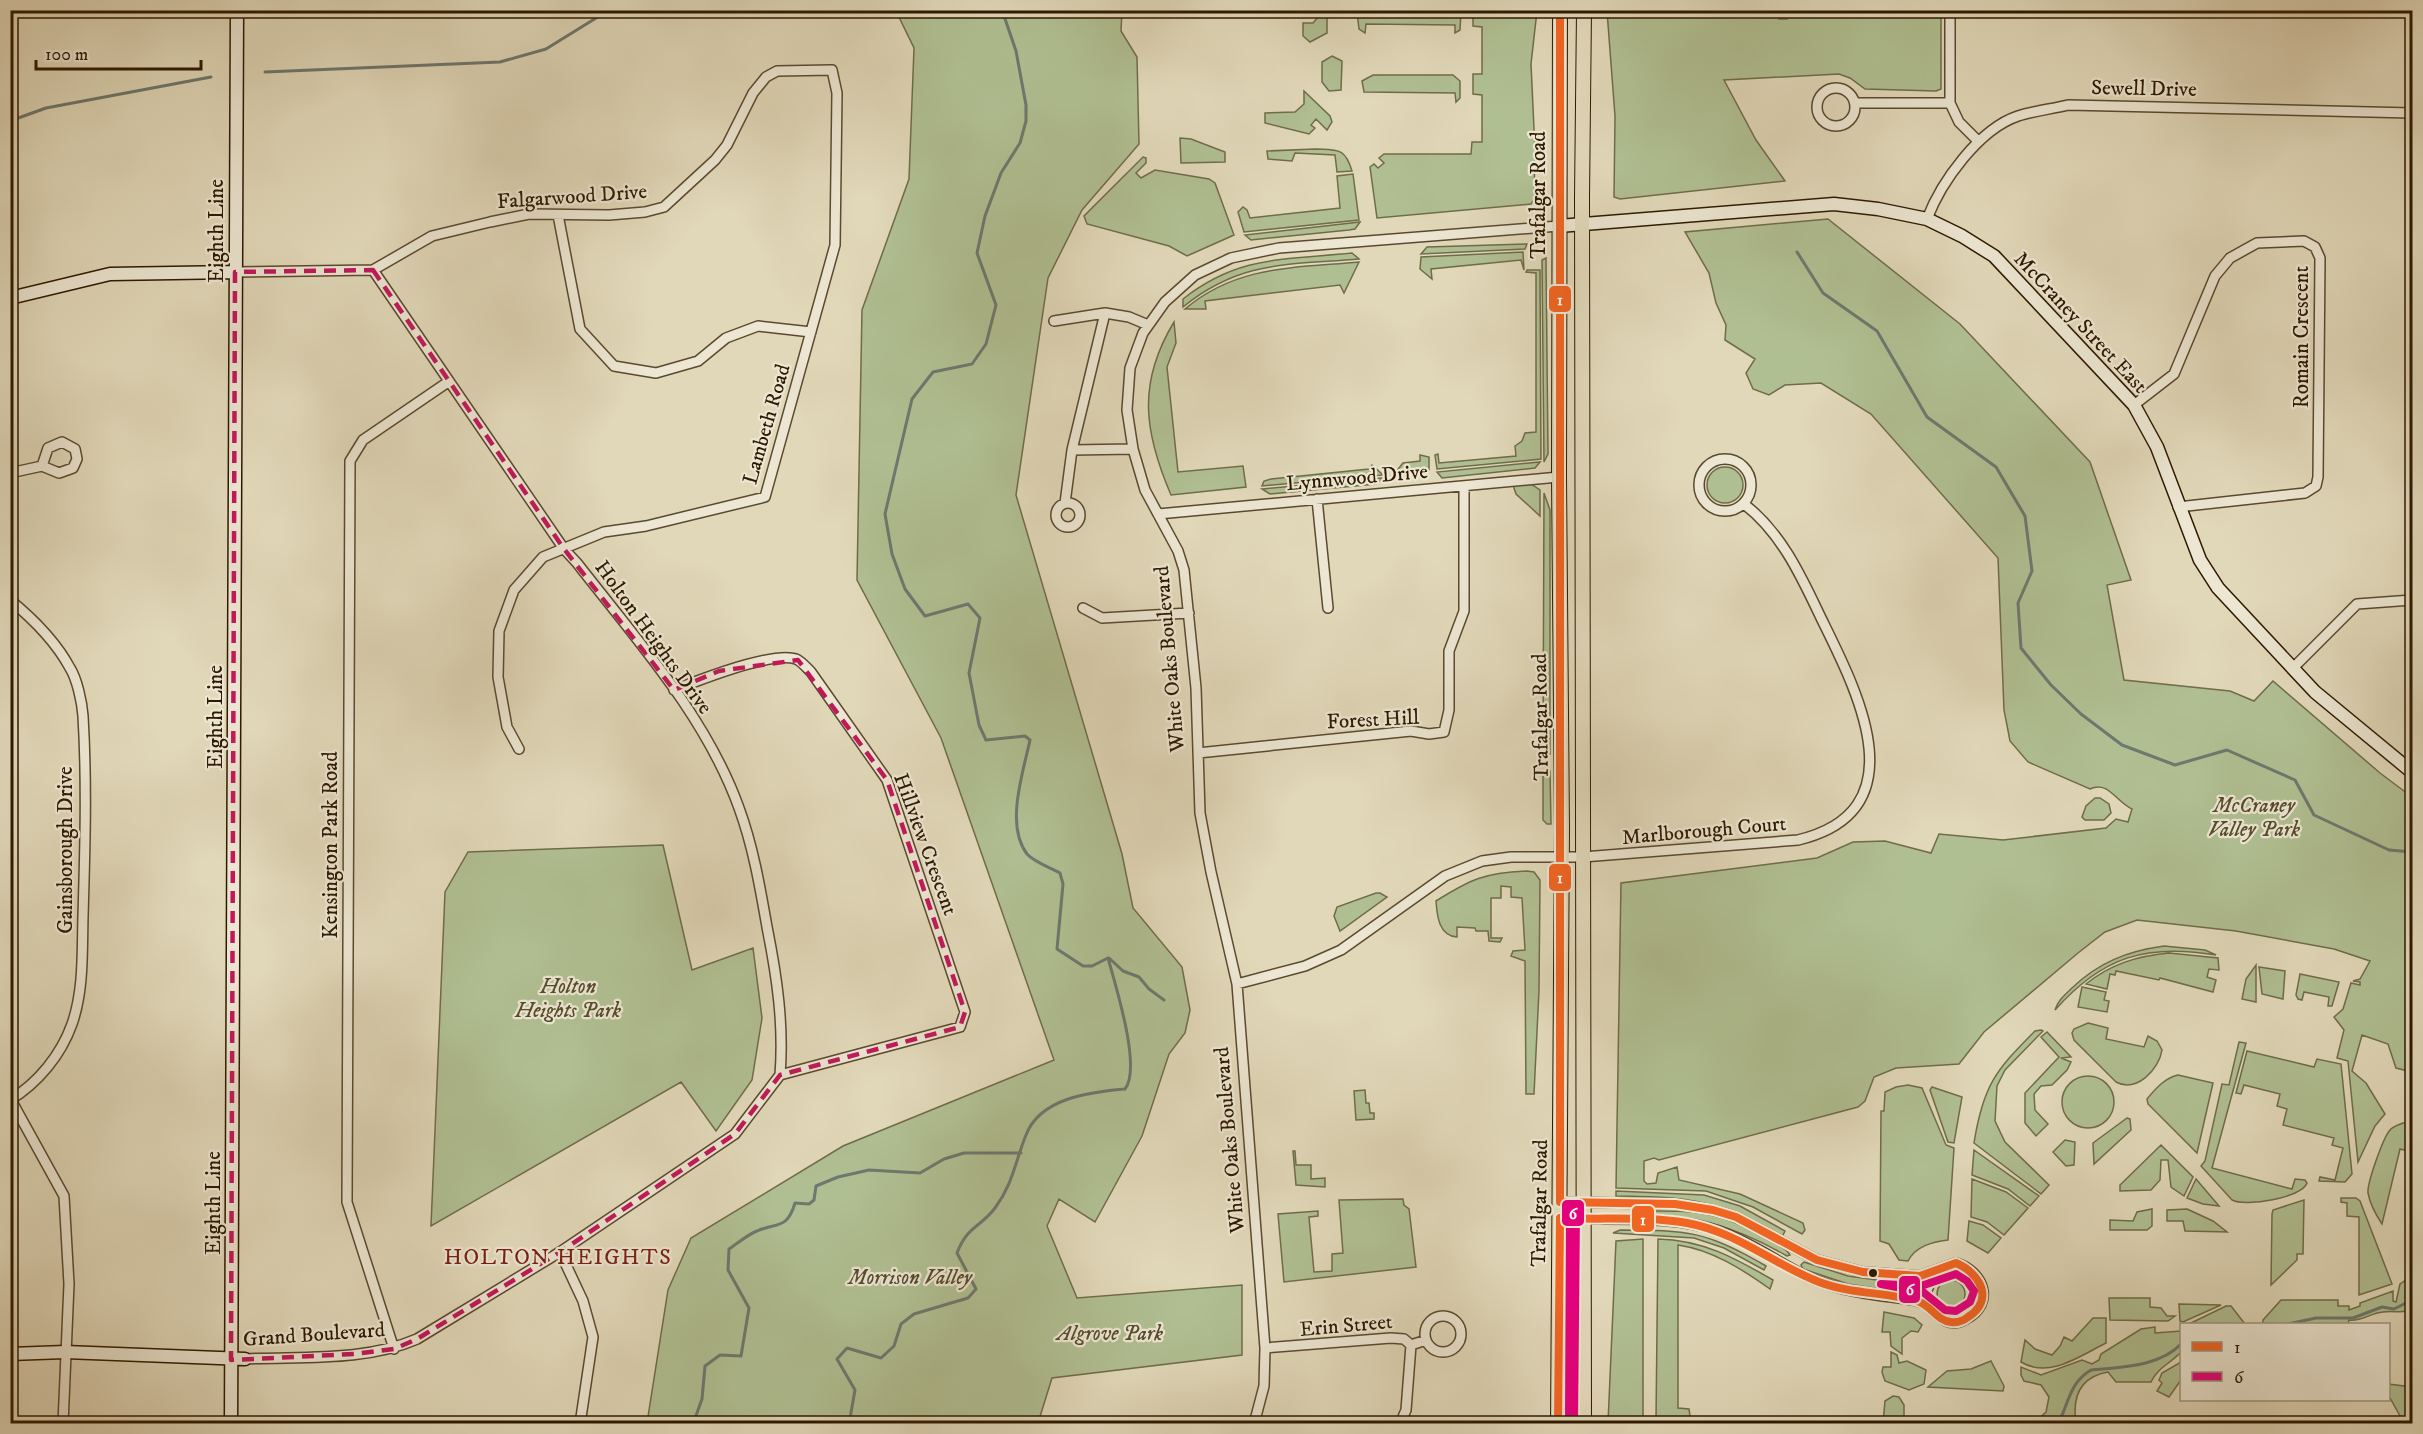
<svg xmlns="http://www.w3.org/2000/svg" width="2423" height="1434" font-family="'IM FELL DW Pica',serif">
<style>
.green{fill:#b0bf92;stroke:#6f6c4a;stroke-width:1.5}
.lines{fill:none;stroke-linecap:round;stroke-linejoin:round}
.stream{stroke:#6d786f;stroke-width:3}
.street-casing{stroke:#5b492f;stroke-width:12}
.secondary-casing{stroke:#2e1901;stroke-width:15}
.primary-casing{stroke:#2e1901;stroke-width:16}
.street{stroke:#ece6d2;stroke-width:9}
.secondary{stroke:#ece6d2;stroke-width:12}
.primary{stroke:#e1d8b9;stroke-width:14}
.bus-1-casing{stroke:#ece6d2;stroke-width:12}
.bus-2-casing{stroke:#ece6d2;stroke-width:12}
.bus-1{stroke:#f26522;stroke-width:8}
.bus-2{stroke:#e5007d;stroke-width:8}
.marked{fill:none;stroke:#c2185b;stroke-width:4.5;stroke-dasharray:12 8;stroke-linejoin:round}
.bus-dot{fill:#2e1901;stroke:#ece6d2;stroke-width:2}
.labels{text-anchor:middle;stroke-width:4.5;stroke-linejoin:round;paint-order:stroke}
.street-label{font-size:21px;fill:#2e1901;stroke:#ece6d2}
.park-label{font-size:21px;font-style:italic;fill:#554b2c;stroke:#ece6d2}
.neighbourhood-label{font-size:22px;letter-spacing:1.5px;fill:#7a1f14;stroke:#ece6d2}
.line-badge{stroke:#ece6d2;stroke-width:2}
.badge-label{font-size:16px;text-anchor:middle;font-weight:bold;fill:#fff}
</style>
<rect width="100%" height="100%" fill="#e1d8b9"/>
<filter id="stains"><feTurbulence type="fractalNoise" baseFrequency=".00333" numOctaves="4"/><feColorMatrix values="0 0 0 0 .2 0 0 0 0 .09 0 0 0 0 .02 0 0 0 .5 -.17"/></filter>
<radialGradient id="worn" r=".72"><stop offset=".6" stop-color="#630" stop-opacity="0"/><stop offset="1" stop-color="#630" stop-opacity=".3"/></radialGradient>
<path class="green" d="M1365,10V13L1461,11L1460,30L1455,33V25L1366,24L1365,33L1359,29L1357,12Z
M896,11H1122L1121,31L1137,57L1139,144L1082,210L1048,278L1016,495L1122,854L1133,908L1182,967L1190,1010L1185,1033L1169,1054L1142,1136L1095,1222L1059,1199L1047,1226L1077,1298L1242,1285V1355L1052,1378L1038,1423H647L668,1290L691,1238L843,1146L1054,1060L941,738L857,580L862,310L909,179L914,48Z
M1482,11H1537L1531,64L1535,150L1534,200L1531,204L1377,218L1370,167L1374,164L1378,168L1384,163L1379,158L1384,154H1471L1472,142H1482V95L1473,94V74H1482V27L1473,26V14H1481Z
M1607,11H1778L1779,19H1787V11H1941V89L1936,91L1865,89L1850,78L1839,74L1724,80L1756,140L1785,181L1620,199L1614,197L1615,116Z
M1320,15H1327V33L1310,42L1303,36V23H1313Z
M1332,56L1342,61L1341,90L1329,91L1322,82V62Z
M1373,75H1453L1460,81V98L1456,102L1455,93L1364,92L1362,81Z
M1304,91L1330,116L1332,122L1327,130L1316,119L1311,125L1315,128L1309,134L1265,123V113L1295,112L1304,104Z
M1180,138L1191,139L1225,152V162L1181,163Z
M1315,149C1337,150 1345,147 1352,171L1337,172L1335,155L1295,153L1292,161L1268,159L1267,151Z
M1143,157L1146,158V163L1136,173L1141,178L1155,170L1209,179L1215,183L1234,235L1187,256L1169,246L1087,224L1084,216Z
M1353,174L1359,220L1244,232L1238,212L1243,207L1247,210L1250,218L1340,208L1337,176Z
M1828,219L1960,324L2090,462L2131,580L2107,585L2124,680L2230,691L2254,701L2273,681L2380,773L2412,797V1072L2396,1068L2388,1044L2362,1035L2352,1071L2366,1083L2385,1114L2375,1126L2358,1162L2348,1061L2337,1058L2344,1030L2334,1017L2343,1009L2351,983L2360,985V982L2353,981L2360,979L2370,961L2334,949L2236,931L2137,920L2105,932L2078,953L1984,1032L1959,1064L1896,1068L1874,1077L1865,1101L1858,1107L1659,1160L1654,1158L1644,1161V1181L1647,1184L1656,1183L1658,1173L1677,1167L1679,1180L1740,1194L1803,1223L1805,1230L1802,1234L1753,1207L1706,1191L1616,1188L1621,883L1817,858L1853,842L1885,841L1931,853L1939,834L2003,840L2106,828L2116,819L2128,822L2132,809C2116,802 2108,780 2090,789L2028,762L2010,741L2004,710L1998,558L1871,414L1821,383L1785,385L1769,395L1753,389L1746,373L1755,359L1725,340L1726,325L1716,303L1709,273L1685,232Z
M1360,222L1355,229L1349,230L1251,240L1245,235Z
M1527,244L1525,249L1421,254L1427,247Z
M1523,252L1524,270L1521,260L1431,269L1432,279L1420,269L1421,257Z
M1352,253L1359,259C1289,265 1241,260 1183,307V299C1239,255 1285,260 1352,253Z
M1546,258L1548,454L1544,462L1542,260Z
M1359,262L1344,293L1340,285L1205,301L1206,309H1185C1237,265 1295,268 1359,262Z
M1527,270H1540L1541,459L1437,469L1435,455L1438,454L1439,463L1516,456L1515,446L1522,441L1525,433L1536,432V273L1526,272Z
M1174,322L1176,343L1167,367L1178,472L1243,466L1246,487L1171,495C1144,432 1137,383 1174,322Z
M1420,455L1429,457V470L1395,473L1403,463L1420,461Z
M1540,462L1535,468L1442,478L1437,472Z
M1372,465L1383,475L1262,486L1264,481L1271,479L1369,469Z
M1707 485a18 18 0 1 1 36 0a18 18 0 1 1-36 0Z
M1383,478L1376,484L1270,494L1262,489Z
M1531,484L1540,490V516L1516,494L1513,485Z
M1544,493L1550,510V754H1543Z
M1550,771L1551,824H1547L1543,820V772Z
M2095,798H2100L2109,804L2111,813L2104,820H2085L2082,817L2086,806Z
M663,845L692,970L753,948L762,1018L752,1080L716,1131L681,1082L431,1226L445,892L468,852Z
M1527,871L1534,872L1540,880L1539,990L1534,1094H1526L1525,961L1511,956L1513,951L1525,950L1522,898L1511,897V887L1501,886V898H1491V938H1502L1500,942L1489,941L1488,931H1476L1475,928L1457,927V937C1439,936 1437,916 1436,901C1471,879 1484,873 1527,871Z
M1376,893H1380L1387,897L1340,931L1334,916L1337,907Z
M2164,946L2205,950L2216,955C2146,943 2102,957 2055,1010C2058,1000 2065,995 2072,988C2099,962 2128,951 2164,946Z
M2169,953L2218,958L2219,970L2209,969L2207,977L2216,980L2213,992L2160,978L2159,980L2116,971L2115,975L2110,974L2107,989L2086,984C2111,964 2137,956 2169,953Z
M2256,965V1002L2242,999L2246,979Z
M2259,967L2285,971L2283,999L2262,994Z
M2300,974L2339,982L2332,1006H2328L2329,997L2304,992L2302,1000L2298,999L2296,995Z
M2082,987L2106,992L2104,1000L2109,1001L2107,1012L2078,1007Z
M2088,1023L2108,1028L2106,1039L2144,1047L2148,1036L2157,1041L2162,1050C2159,1070 2136,1093 2116,1082L2074,1040L2072,1033L2074,1029Z
M2041,1030L2043,1031L2005,1070L1997,1086L1995,1121L2005,1142L2049,1185L2041,1194L1974,1143C1983,1086 1995,1071 2035,1031Z
M2047,1032L2071,1057L2061,1058L2071,1062L2067,1070L2052,1085L2041,1086L2034,1094L2035,1110L2048,1124L2036,1136L2025,1123V1093L2059,1057L2041,1037Z
M2239,1042L2246,1043L2212,1168L2292,1189L2295,1179L2305,1180L2307,1183C2302,1198 2245,1207 2232,1200L2201,1166L2205,1161L2222,1084L2229,1085Z
M2247,1051L2314,1067L2317,1059L2341,1064L2352,1174L2345,1182L2319,1181L2320,1177L2335,1180L2343,1148L2332,1145L2334,1138L2283,1125L2287,1109L2277,1106L2280,1094L2244,1085L2241,1094L2236,1093Z
M2178,1075L2213,1083L2197,1153L2148,1104L2147,1099C2156,1088 2165,1078 2178,1075Z
M2062 1102a26 26 0 1 1 52 0a26 26 0 1 1-52 0Z
M1908,1085L1922,1088L1946,1145L1954,1148L1948,1240C1932,1242 1916,1246 1908,1261L1899,1260L1889,1244L1880,1241L1881,1111H1884L1885,1092L1896,1087Z
M1932,1087L1962,1097L1954,1143L1948,1142L1930,1090Z
M1365,1090L1366,1103H1369L1370,1113H1374V1119L1356,1120L1354,1091Z
M2127,1118L2130,1119L2131,1130L2094,1164L2093,1143Z
M2403,1123H2412V1152L2400,1149L2382,1224C2376,1215 2370,1204 2368,1193C2367,1183 2383,1138 2390,1130C2393,1126 2398,1125 2403,1123Z
M2065,1140L2075,1142L2074,1165L2066,1166L2053,1152Z
M2161,1145L2193,1177L2184,1196L2171,1187L2168,1160H2161L2160,1180L2151,1190L2120,1191V1185Z
M1974,1150L2039,1196L2030,1206L2008,1189L1972,1175Z
M1293,1151H1295L1296,1165H1311V1179L1325,1178V1187L1296,1185Z
M1972,1179L2006,1192L2028,1208L2004,1235L1987,1222L1971,1217Z
M2196,1179L2219,1206L2203,1204L2187,1198Z
M1616,1191L1704,1195L1740,1206L1785,1231L1782,1237C1716,1199 1691,1197 1616,1196Z
M2341,1198H2356L2360,1201L2392,1284L2359,1295V1217L2347,1216V1203L2341,1202Z
M1403,1199L1404,1205L1409,1209L1416,1267L1284,1282L1278,1214L1318,1211V1216L1309,1217L1314,1272L1332,1271V1254L1343,1253L1339,1200Z
M2304,1200L2303,1254H2297V1260L2271,1285L2272,1214L2273,1210Z
M2152,1209V1226L2147,1230H2110V1220L2133,1221L2137,1212Z
M2187,1209L2213,1221L2227,1232L2185,1231L2183,1221H2167V1210Z
M1635,1211C1692,1211 1713,1208 1764,1237C1773,1242 1786,1247 1790,1255L1787,1256C1731,1224 1698,1217 1635,1215Z
M1969,1221L1983,1225L2001,1238L1988,1253L1967,1241Z
M1620,1230C1688,1230 1706,1231 1766,1266L1764,1270L1724,1248L1694,1238L1613,1233Z
M1643,1239V1423H1608L1616,1241Z
M1658,1239C1703,1240 1735,1258 1773,1280L1770,1289C1742,1269 1712,1250 1678,1245V1408L1689,1409L1690,1416L1688,1422L1658,1423L1656,1420Z
M1804,1262L1848,1276L1914,1285L1913,1294L1848,1284L1803,1269L1801,1265Z
M2412,1276V1310C2401,1314 2394,1310 2383,1312C2370,1313 2361,1322 2349,1320L2348,1324H2263V1320L2281,1300H2338V1306H2349V1310L2360,1306V1303L2393,1291V1301L2396,1302L2400,1284Z
M1937 1294a14 14 0 1 1 28 0a14 14 0 1 1-28 0Z
M2109,1298H2150V1307L2161,1308L2167,1316H2175L2168,1321L2110,1320Z
M2179,1304L2221,1305L2183,1322L2180,1321Z
M2226,1306H2231L2245,1324H2189Z
M1884,1312L1914,1318L1922,1325L1918,1332L1911,1331L1902,1338V1354L1891,1346L1890,1332H1882Z
M2093,1318H2106V1343C2080,1356 2049,1379 2021,1362L2025,1340L2035,1349L2052,1355L2060,1346L2064,1337L2072,1341Z
M2155,1327V1333L2181,1331V1352C2170,1364 2158,1367 2151,1382H2116L2108,1372C2080,1377 2072,1396 2076,1423H2034L2046,1412L2049,1397L2041,1385L2024,1381L2021,1375V1367L2041,1375L2082,1360L2092,1364L2099,1360L2101,1354L2141,1329Z
M1891,1352L1897,1355L1899,1363L1907,1361L1926,1370L1924,1384L1909,1390L1885,1381L1882,1372L1883,1367H1891Z
M1991,1361L2004,1386L2003,1391L1928,1387L1947,1371L1971,1369Z
M2181,1362V1380L2169,1397L2157,1391L2162,1383L2159,1380L2162,1373Z
M2388,1384L2412,1387V1420L2404,1423L2389,1396Z
M1893,1396L1899,1397L1904,1405V1423H1883L1885,1401Z"/>
<g class="lines">
<path class="stream" d="M265,72L500,62L546,49L609,10
M10,121L46,108L211,77
M1797,252L1823,293L1877,331L1927,417L1996,467L2025,516L2032,571L2018,603L2021,648L2051,685L2081,714L2122,745L2175,765L2227,750L2295,780L2314,815L2389,850L2412,852
M1109,958L1123,971L1139,977L1149,989L1164,1000
M2288,1324L2316,1318H2353L2382,1307L2394,1309L2412,1300
M693,1424L702,1399L705,1366L720,1355L741,1356L749,1308L728,1270L729,1249C738,1243 747,1235 757,1231C777,1222 787,1230 795,1203L809,1204L814,1200L816,1186L838,1177L869,1170L920,1173L944,1159L964,1153H1021
M849,1424L855,1390L837,1359L847,1348L881,1358L894,1346L901,1324L914,1314L968,1298L976,1289L957,1253C968,1225 980,1228 995,1208C1013,1184 1015,1162 1026,1135C1040,1098 1090,1092 1125,1089C1142,1068 1115,984 1108,958L1092,966H1083L1057,949L1063,884L1060,873C1051,868 1034,862 1027,854C1005,825 1023,773 1030,740L1025,736L986,740L979,725L969,673L980,618L968,604L925,616L905,589L892,554L885,514L912,399L933,372L972,364L986,344L996,305L977,253L985,216L1001,173L1020,143L1026,121V105L1016,51L1002,10
M2058,1424C2069,1403 2069,1383 2091,1370C2121,1367 2160,1367 2182,1343"/>
<defs>
<path id="street" d="M1950,10V103L1959,122L1977,140
M1817 107a19 19 0 1 1 38 0a19 19 0 1 1-38 0Z
M1855,103H1950
M558,215L580,329L614,366L656,373L698,361L726,338L758,326L811,332
M1927,219C1941,182 1979,129 2018,116C2033,111 2052,109 2068,105L2412,113
M373,270L564,549L577,563C636,639 706,716 739,808C753,846 760,887 767,927C777,977 784,1025 780,1075
M235,272L373,270L432,236L490,222L529,214L609,215L645,212L664,207L715,160L727,145L753,93L766,77L777,71L832,70L837,93L835,245L765,497L646,526L604,532L543,557L514,590L499,631L498,677L507,727L519,749
M1054,321L1105,313L1129,317L1148,325
M2134,405L2174,374L2215,276L2230,258L2257,243L2304,241L2315,247L2320,258L2318,477L2316,486L2305,493L2178,507
M62,442L75,449L77,459L73,468L59,473L42,466L48,448Z
M1072,450L1133,449
M1699 485a26 26 0 1 1 52 0a26 26 0 1 1-52 0Z
M10,473L42,466
M1317,499L1328,608
M1065,503L1072,450L1105,313
M1056 515a12 12 0 1 1 24 0a12 12 0 1 1-24 0Z
M1158,514L1559,477
M10,600C32,618 56,642 70,668C77,679 82,702 83,716C87,782 85,850 83,916C82,951 84,990 72,1024C61,1055 38,1083 10,1100
M1083,608L1102,618L1189,613
M2292,669L2357,604L2412,600
M674,690C699,680 772,651 796,659C801,661 807,668 811,672L887,780L965,1012L960,1027L780,1075
M1198,753L1411,731L1429,734L1444,732L1449,710V651L1464,611V486
M1237,984L1305,966L1341,950L1445,876L1482,861L1511,857H1583L1798,840C1919,811 1858,693 1822,620C1802,578 1782,533 1744,504
M11,1100L64,1196L69,1284L63,1424
M1560,1202L1675,1204L1713,1210L1736,1217L1817,1260L1863,1272L1920,1276L1956,1263C1983,1271 1996,1303 1966,1319C1949,1329 1939,1317 1927,1306C1921,1301 1913,1300 1906,1299C1873,1295 1839,1291 1808,1277C1778,1263 1751,1242 1719,1231C1669,1214 1612,1221 1560,1218
M560,1252L583,1301L593,1337L580,1424
M1927,1306V1290L1936,1271
M1425 1334a18 18 0 1 1 36 0a18 18 0 1 1-36 0Z
M1265,1348L1391,1338L1404,1339L1411,1345L1426,1340
M394,1349L347,1202L350,461L363,440L448,382
M245,1359C302,1356 364,1362 417,1339L560,1252L735,1134L780,1075
M1156,1424H1167
M1254,1424L1264,1386L1265,1348L1237,984L1211,872L1200,813L1196,688L1184,570L1178,551L1145,490L1133,449L1127,410L1130,368L1143,333L1165,302L1195,275L1231,258L1279,248L1559,226
M1400,1424L1406,1410L1411,1345"/>
<path id="secondary" d="M1559,226L1834,204L1878,209L1927,219L1962,236L1994,256L2134,405L2157,447L2200,560L2218,588L2315,692L2412,772
M10,298L110,274L235,272
M10,1354L65,1352L245,1359
M231,1424L237,10"/>
<path id="primary" d="M1558,1424L1562,829L1559,477L1560,10
M1584,1424L1582,197L1584,10"/>
</defs>
<use href="#street" class="street-casing"/>
<use href="#secondary" class="secondary-casing"/>
<use href="#primary" class="primary-casing"/>
<use href="#street" class="street"/>
<use href="#secondary" class="secondary"/>
<use href="#primary" class="primary"/>
<defs>
<path id="bus-1" d="M1558,1424L1560,1218C1602,1220 1645,1216 1687,1223C1737,1232 1773,1264 1819,1282C1851,1294 1885,1292 1917,1301C1931,1305 1937,1321 1951,1322C1958,1323 1963,1321 1968,1317C1995,1300 1980,1273 1956,1263L1920,1276L1863,1272L1817,1260L1736,1217L1713,1210L1675,1204L1560,1202V10"/>
<path id="bus-2" d="M1956,1274L1967,1281L1974,1291L1970,1302L1956,1311L1945,1310L1923,1292L1881,1284L1921,1286Z
M1569,1424L1570,1213H1576L1574,1424"/>
</defs>
<use href="#bus-1" class="bus-1-casing"/>
<use href="#bus-2" class="bus-2-casing"/>
<use href="#bus-1" class="bus-1"/>
<use href="#bus-2" class="bus-2"/>
</g>
<path class="marked" d="M373,270L564,549L674,690L719,671L798,660L887,780L965,1012L960,1027L780,1075L735,1134L560,1252L417,1339L394,1349L354,1354L231,1360L235,272Z"/>
<circle class="bus-dot" cx="1873" cy="1273" r="5"/>
<g class="labels">
<g class="street-label">
<text transform="translate(2144 88) rotate(1)" y="7">Sewell Drive</text>
<text transform="translate(1538 195) rotate(-90)" y="7">Trafalgar Road</text>
<text transform="translate(572 196) rotate(-4)" y="7">Falgarwood Drive</text>
<text transform="translate(216 231) rotate(-90)" y="7">Eighth Line</text>
<text transform="translate(2081 322) rotate(47)" y="7">McCraney Street East</text>
<text transform="translate(2301 337) rotate(-90)" y="7">Romain Crescent</text>
<text transform="translate(766 424) rotate(-74)" y="7">Lambeth Road</text>
<text transform="translate(1357 477) rotate(-5)" y="7">Lynnwood Drive</text>
<text transform="translate(654 637) rotate(54)" y="7">Holton Heights Drive</text>
<text transform="translate(1169 659) rotate(-95)" y="7">White Oaks Boulevard</text>
<text transform="translate(215 717) rotate(-90)" y="7">Eighth Line</text>
<text transform="translate(1540 717) rotate(-91)" y="7">Trafalgar Road</text>
<text transform="translate(1373 719) rotate(-3)" y="7">Forest Hill</text>
<text transform="translate(1704 830) rotate(-5)" y="7">Marlborough Court</text>
<text transform="translate(926 844) rotate(70)" y="7">Hillview Crescent</text>
<text transform="translate(330 845) rotate(-90)" y="7">Kensington Park Road</text>
<text transform="translate(65 850) rotate(-90)" y="7">Gainsborough Drive</text>
<text transform="translate(1229 1140) rotate(-95)" y="7">White Oaks Boulevard</text>
<text transform="translate(213 1203) rotate(-90)" y="7">Eighth Line</text>
<text transform="translate(1539 1203) rotate(-89)" y="7">Trafalgar Road</text>
<text transform="translate(1346 1325) rotate(-5)" y="7">Erin Street</text>
<text transform="translate(314 1334) rotate(-4)" y="7">Grand Boulevard</text>
</g>
<g class="park-label">
<text x="2254" y="812">McCraney<tspan x="2254" dy="24">Valley Park</tspan></text>
<text x="568" y="993">Holton<tspan x="568" dy="24">Heights Park</tspan></text>
<text x="910" y="1284">Morrison Valley</text>
<text x="1110" y="1340">Algrove Park</text>
</g>
<g class="neighbourhood-label">
<text x="558" y="1264">HOLTON HEIGHTS</text>
</g>
</g>
<g class="line-badge">
<rect x="1548" y="285" width="24" height="28" rx="6" fill="#f26522"/>
<rect x="1548" y="863" width="24" height="29" rx="6" fill="#f26522"/>
<rect x="1561" y="1199" width="24" height="28" rx="6" fill="#e5007d"/>
<rect x="1631" y="1205" width="24" height="28" rx="6" fill="#f26522"/>
<rect x="1898" y="1275" width="23" height="29" rx="6" fill="#e5007d"/>
</g>
<g class="badge-label">
<text x="1560" y="305">1</text>
<text x="1560" y="883">1</text>
<text x="1573" y="1219">6</text>
<text x="1643" y="1225">1</text>
<text x="1910" y="1295">6</text>
</g>
<rect width="2423" height="1434" fill="none" stroke="#e1d8b9" stroke-width="36"/>
<rect x="12" y="12" width="2399" height="1410" fill="none" stroke="#2e1901" stroke-width="3"/>
<rect x="18" y="18" width="2387" height="1398" fill="none" stroke="#2e1901" stroke-width="1.5"/>
<rect x="2180" y="1323" width="210" height="78" fill="#ece6d2" stroke="#a0947e" stroke-width="1.5"/>
<rect x="2192" y="1342" width="30" height="9" fill="#f26522" stroke="#a0947e" stroke-width="1.5"/>
<text x="2234" y="1353" font-size="18" fill="#2e1901">1</text>
<rect x="2192" y="1372" width="30" height="9" fill="#e5007d" stroke="#a0947e" stroke-width="1.5"/>
<text x="2234" y="1383" font-size="18" fill="#2e1901">6</text>
<path d="M36 60v9h165v-9" fill="none" stroke="#2e1901" stroke-width="3"/>
<text x="45" y="60" font-size="18" fill="#2e1901" stroke="#ece6d2" stroke-width="4.5" paint-order="stroke">100 m</text>
<rect width="100%" height="100%" filter="url(#stains)"/>
<rect width="100%" height="100%" fill="url(#worn)"/>
</svg>
